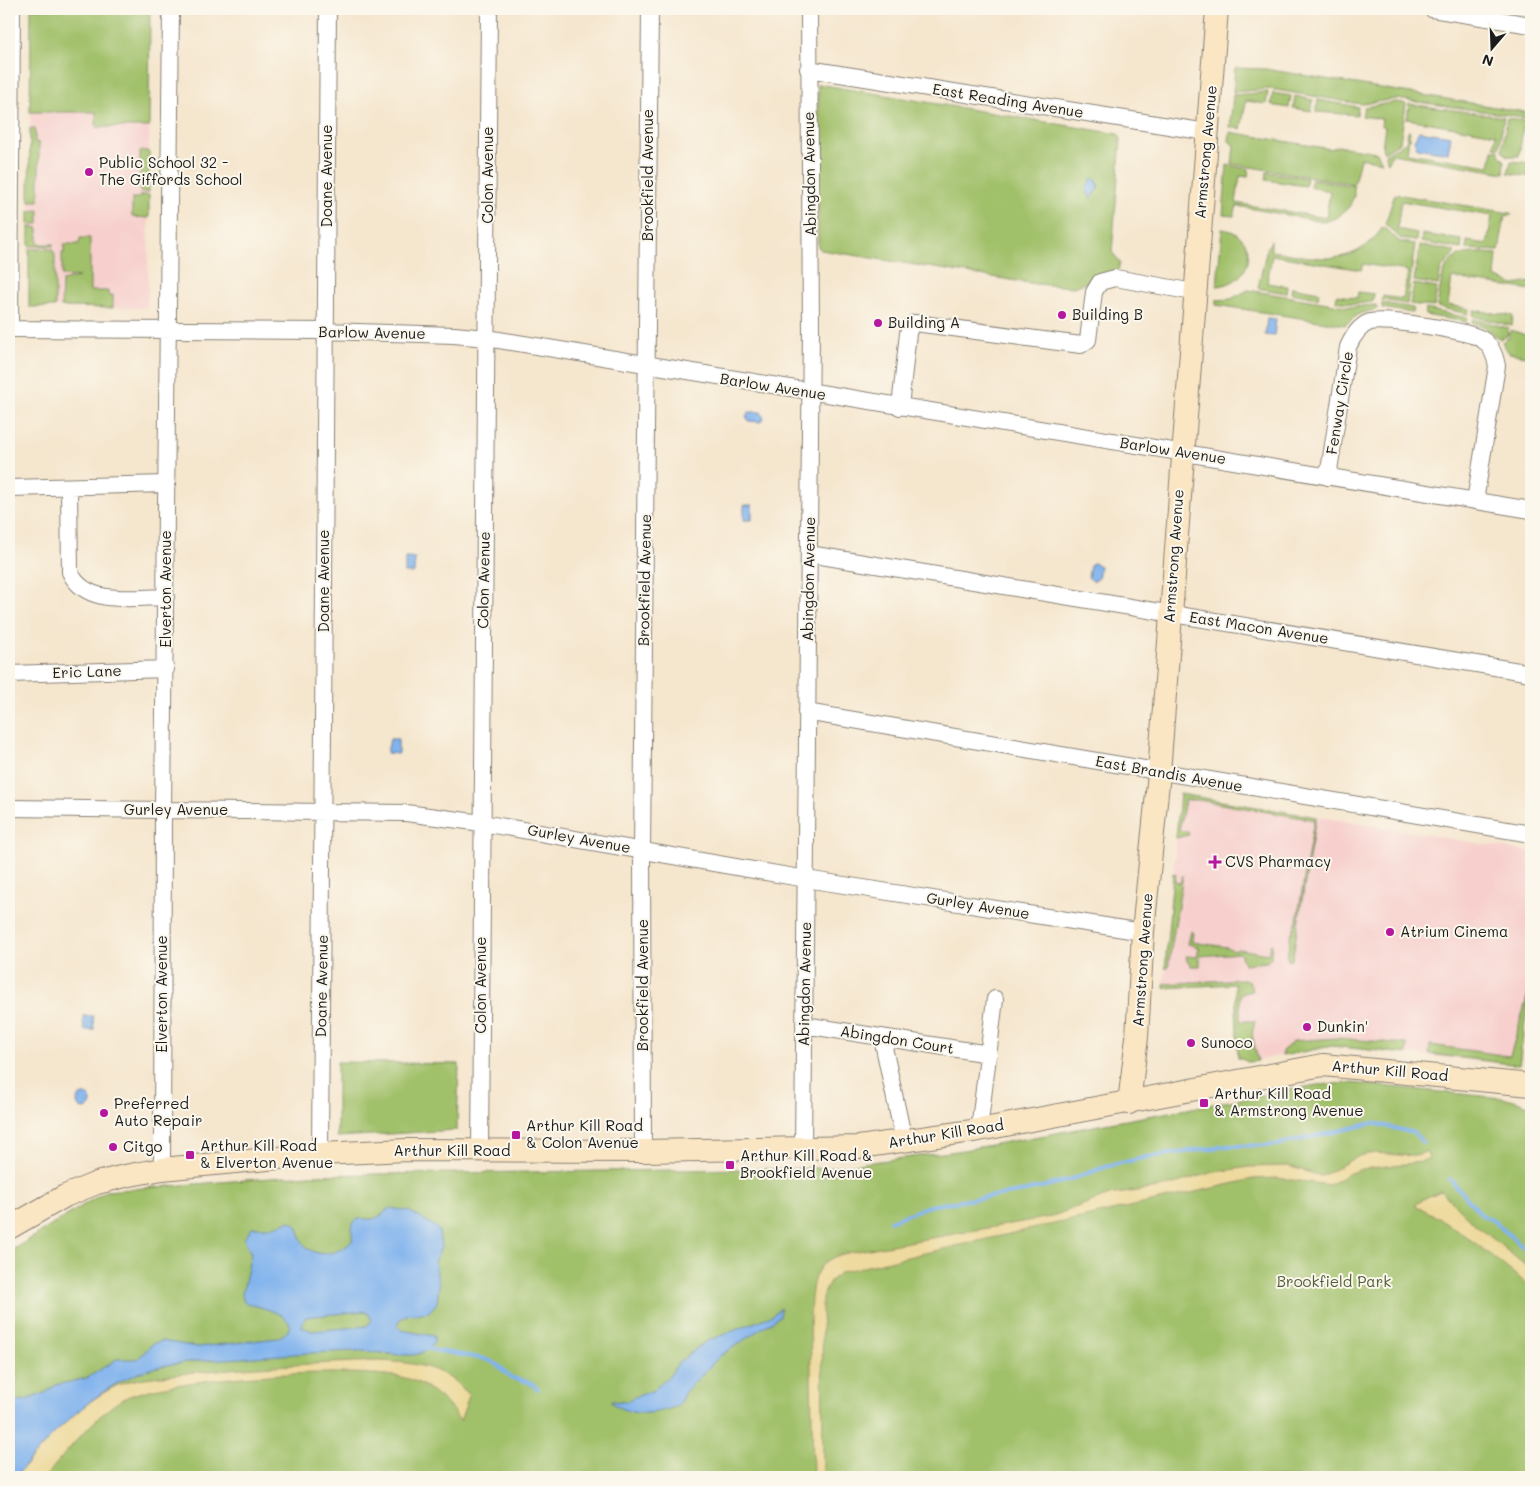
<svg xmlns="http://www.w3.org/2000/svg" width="1540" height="1486" font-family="Mali,sans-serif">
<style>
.built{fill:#f7d0cd}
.green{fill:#a0c069;stroke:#5e6e42}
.sand{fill:#eeda9e;stroke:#857b5d}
.water{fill:#81b3ed;stroke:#4e6884;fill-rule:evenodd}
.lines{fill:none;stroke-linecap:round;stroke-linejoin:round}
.stream{stroke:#81b3ed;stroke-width:4}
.street-casing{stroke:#888175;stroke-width:18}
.secondary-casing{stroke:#888175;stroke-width:24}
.street{stroke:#fff;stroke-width:16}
.secondary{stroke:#fbe6c4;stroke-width:22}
.poi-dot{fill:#b5179e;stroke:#fbf7ec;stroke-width:2}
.labels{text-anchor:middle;stroke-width:4;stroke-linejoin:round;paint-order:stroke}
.street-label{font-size:15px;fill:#1c1c1c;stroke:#fbf7ec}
.poi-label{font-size:15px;fill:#1c1c1c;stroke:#fbf7ec;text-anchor:start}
.park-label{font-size:15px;fill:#515e3b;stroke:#fbf7ec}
</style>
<rect width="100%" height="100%" fill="#fbf7ec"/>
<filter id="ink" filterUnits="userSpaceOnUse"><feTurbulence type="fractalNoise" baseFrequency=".02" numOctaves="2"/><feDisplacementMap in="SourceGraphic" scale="10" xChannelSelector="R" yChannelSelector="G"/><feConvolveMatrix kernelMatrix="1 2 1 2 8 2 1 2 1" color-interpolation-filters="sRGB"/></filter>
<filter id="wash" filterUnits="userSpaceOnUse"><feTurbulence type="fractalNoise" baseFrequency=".0096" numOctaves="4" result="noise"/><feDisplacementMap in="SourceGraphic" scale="20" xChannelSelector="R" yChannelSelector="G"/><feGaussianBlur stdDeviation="1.12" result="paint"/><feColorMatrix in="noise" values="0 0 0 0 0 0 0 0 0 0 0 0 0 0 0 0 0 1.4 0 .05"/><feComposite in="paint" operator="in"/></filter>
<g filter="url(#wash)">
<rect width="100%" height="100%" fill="#f5e6ce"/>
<path class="built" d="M31,9H150L148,308L29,307Z
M1180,794L1531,852V990L1519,1065L1332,1046L1247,1062L1242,1058H1238L1235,984L1164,988Z"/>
<path class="green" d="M31,9H109V12L150,9L149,127H96V112H30Z
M1235,68L1266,69L1531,113V118L1397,99L1361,104L1270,89L1233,92Z
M818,84L1118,134L1121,139L1112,252L1120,262L1118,270L1074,287L1036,284L821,250L818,247Z
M1268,92L1266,104L1246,101L1241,129L1230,127L1233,95Z
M1273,93L1291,96L1289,108L1271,105Z
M1295,96L1313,100L1311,111L1293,108Z
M1318,100L1358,107L1357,115L1316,112Z
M1397,102L1406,104L1400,142L1384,152L1382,147L1385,127L1381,125L1382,119L1362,116L1364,107Z
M1409,104L1504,117L1499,148L1494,147L1496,134L1407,119Z
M1507,118L1531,121V129L1523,128L1519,156H1507L1502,150Z
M30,128L35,129V142L39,143V201H29Z
M1408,131H1410L1407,153L1490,166L1493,150H1499V154L1505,161L1504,173L1392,154L1388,163L1385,154L1406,142Z
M1230,132L1331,149L1338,146L1377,152L1382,162L1360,158L1354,184L1232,164L1234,146L1229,141Z
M140,151H149V192H140Z
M1511,161L1531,163V177L1508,173Z
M1227,165L1249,169L1248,177L1240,176L1236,203L1326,218L1330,191L1310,187L1312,179L1354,186V196L1349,207L1338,217L1325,222L1237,206L1234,216L1223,215Z
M1267,172L1307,178L1305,186L1266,180Z
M1395,194L1510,213L1512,215L1505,216L1499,251L1466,249L1467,241L1487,244L1492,216L1401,201L1397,229L1417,233L1416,241L1401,239L1385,224Z
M140,195H149V218L132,217V198H140Z
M39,210V224H29V211Z
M29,227L38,228V244H53V246H29Z
M1383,227L1400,242L1415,244L1407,304L1382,300L1383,296L1403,299L1408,271L1363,264L1361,270L1272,255L1267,283L1287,286L1286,293L1258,288L1267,248L1271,241V251C1315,257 1353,271 1383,227Z
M1222,229C1260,233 1256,283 1217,286Z
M1422,234L1462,240L1461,249L1421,242Z
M80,238H90V291H108V295H113V308L61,307L62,281L79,277L62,276V253H64V244H79Z
M1420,245L1454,251V254L1441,269L1438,285L1414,281Z
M29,249H53V253H55V307H29Z
M1497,254L1495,277L1514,285L1530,282L1531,290L1452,278L1448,305L1469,309L1468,314L1437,307C1444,262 1445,249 1497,254Z
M1414,284L1437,288L1434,307L1410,304Z
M1292,287L1319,292L1318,298L1291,293Z
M1248,290L1352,307L1376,305L1377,309L1359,314L1345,325L1216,305V300L1231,299Z
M1358,292L1374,294L1372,302L1354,304L1336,301L1337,295L1357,298Z
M1382,303L1413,308L1412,313L1382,308Z
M1426,309L1467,318L1466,322L1425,315Z
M1474,310L1513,316L1512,326L1473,316Z
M1473,319L1508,328L1507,336L1500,339L1485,327L1472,323Z
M1511,330L1531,337V357L1509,353L1502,342L1509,337Z
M1180,794L1316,817L1292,960L1289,961L1287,958L1290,937L1297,920L1314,820L1198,800H1185L1179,830L1188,832L1189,835L1176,838Z
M1173,873L1176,874L1175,882L1180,883L1183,875L1168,968H1165Z
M1191,931L1193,933L1192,942L1227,947L1234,951L1238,949L1268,954L1270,945L1272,944L1271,957L1267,962L1244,964L1240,953L1200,956V966H1191L1187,961L1186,956L1197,957L1199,947L1188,944Z
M1244,979L1250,982L1252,991L1240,994V1021H1255L1252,1034L1258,1061L1247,1062L1242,1058H1238L1235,984L1164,988V984Z
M1530,987L1519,1065L1429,1054L1430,1045L1510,1056Z
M1337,1038L1407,1044V1054L1332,1046L1282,1056V1051L1294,1041Z
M337,1062L459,1064L457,1130L337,1137Z
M1351,1083L1511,1099L1531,1106V1477H9V1252L106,1191L309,1175L826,1168L958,1151L1317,1085Z"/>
<path class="sand" d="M1426,1152L1429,1158L1421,1162L1362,1169L1350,1173L1329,1185L1277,1178L1253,1179L841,1272L830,1281L822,1298L823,1477H813L810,1315C812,1280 812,1259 852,1252L1050,1217L1109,1195L1164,1187L1210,1173L1249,1167L1288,1166L1321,1176C1338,1170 1349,1157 1368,1154C1388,1151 1407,1160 1426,1152Z
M1441,1191L1472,1222L1531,1270V1287C1494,1259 1457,1225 1415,1205L1427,1197Z
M380,1361C416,1363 445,1366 469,1396L460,1421C449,1403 432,1388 412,1380C369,1364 163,1377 123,1399C96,1414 65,1454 45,1477H15C44,1444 75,1406 116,1386C135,1377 158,1377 179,1374C246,1366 313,1364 380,1361Z"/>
<path class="water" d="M1419,131L1451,136L1448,153L1417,148L1414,140Z
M1092,178L1097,181L1099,188L1091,199L1086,189Z
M1267,318L1276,319L1274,336L1265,335Z
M749,412H761L764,418L761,422L749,421L746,416Z
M744,505H752V520H744Z
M405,558H415L414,573H405Z
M1093,563L1100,566L1098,579L1093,581L1088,577L1090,565Z
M390,739H398V754L387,753Z
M83,1016H93L94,1030H84Z
M77 1102a7 7 0 1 1 14 0a7 7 0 1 1-14 0Z
M390,1208L409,1211L436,1227L439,1231L441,1247L435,1262L439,1286L437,1303L429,1312L406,1315L398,1321V1326L401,1330L434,1336V1343C429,1349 420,1355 412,1355C394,1356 376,1351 358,1351C319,1352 280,1355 241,1358C211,1360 179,1361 150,1369C95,1386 51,1435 15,1477H9V1402L26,1400L45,1393L56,1385L87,1378L117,1359H138L152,1344L162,1341L198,1347L278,1338C314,1317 255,1307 244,1302L242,1295L251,1254L244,1239L252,1227H271L290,1221C301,1225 298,1235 303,1243C315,1261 341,1253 352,1241C353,1235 351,1229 353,1224C357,1215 364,1220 372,1219C379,1218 385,1212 390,1208ZM364,1311L368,1313L372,1320L367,1326L312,1331L302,1327L303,1321L306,1317Z
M781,1308L780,1316L720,1356L685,1392L678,1406C655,1414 633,1418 612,1403V1401L626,1402L632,1398L654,1390L671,1374L679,1362L705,1342L771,1316Z"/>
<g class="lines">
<path class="stream" d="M1450,1179L1482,1215L1494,1221L1531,1255
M890,1221L929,1206L1026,1191L1069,1180L1108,1166L1147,1157L1228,1146L1276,1145L1373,1123L1414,1133L1423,1143
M422,1348L485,1359L495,1363L512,1378L529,1382L538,1389"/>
</g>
</g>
<g filter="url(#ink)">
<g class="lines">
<defs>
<path id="street" d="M1432,9L1531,25
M808,69L1207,132
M9,329L325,331L454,335L487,338L1531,510
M10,329L12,9
M900,407L908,333L911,325L915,323L1081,345L1088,340L1094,292L1100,282L1115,278L1194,292
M1328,477L1348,347C1353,336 1359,326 1370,322C1384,318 1473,331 1483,340C1492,346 1495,356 1497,366L1475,501
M9,488L167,484
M69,488L70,572C86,607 134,597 166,597
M809,554L1531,673
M9,674L166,669
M806,712L1531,834
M9,808L406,813L482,823L806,879L1143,932
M804,1025L989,1054
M882,1038L904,1141
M979,1130L995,999
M803,1148L811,330L809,9
M480,1151L489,9
M643,1151L642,850L650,9
M320,1154L328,9
M162,1169L163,811L171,9"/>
<path id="secondary" d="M1129,1103L1137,1037L1143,932L1159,773L1217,9
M9,1228L65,1196L97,1183L125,1176L162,1169L320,1154L406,1150L643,1151L859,1147L979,1130L1323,1065L1531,1085"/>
</defs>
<use href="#street" class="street-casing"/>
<use href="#secondary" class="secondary-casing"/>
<use href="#street" class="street"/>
<use href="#secondary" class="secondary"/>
</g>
</g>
<g class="poi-dot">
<circle cx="89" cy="172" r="5"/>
<circle cx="1062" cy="315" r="5"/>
<circle cx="878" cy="323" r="5"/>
<path d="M1212.5 854.5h5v5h5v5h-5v5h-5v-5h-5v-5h5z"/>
<circle cx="1390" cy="932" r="5"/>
<circle cx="1307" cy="1027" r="5"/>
<circle cx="1191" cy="1043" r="5"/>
<rect x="1199" y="1098" width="10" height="10" rx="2.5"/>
<circle cx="104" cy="1113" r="5"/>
<rect x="511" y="1130" width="10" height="10" rx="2.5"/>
<circle cx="113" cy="1147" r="5"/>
<rect x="185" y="1150" width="10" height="10" rx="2.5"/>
<rect x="725" y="1160" width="10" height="10" rx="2.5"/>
</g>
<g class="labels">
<g class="street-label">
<text transform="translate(1008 101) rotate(9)" y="5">East Reading Avenue</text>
<text transform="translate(1206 152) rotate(-85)" y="5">Armstrong Avenue</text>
<text transform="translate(810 174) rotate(-91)" y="5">Abingdon Avenue</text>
<text transform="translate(488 175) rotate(-90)" y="5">Colon Avenue</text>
<text transform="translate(648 175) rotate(-90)" y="5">Brookfield Avenue</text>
<text transform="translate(327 176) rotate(-90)" y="5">Doane Avenue</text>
<text transform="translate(372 333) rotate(1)" y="5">Barlow Avenue</text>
<text transform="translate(773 387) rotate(9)" y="5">Barlow Avenue</text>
<text transform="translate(1340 403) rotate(-81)" y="5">Fenway Circle</text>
<text transform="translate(1173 451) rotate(9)" y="5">Barlow Avenue</text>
<text transform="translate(1174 556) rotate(-86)" y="5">Armstrong Avenue</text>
<text transform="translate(809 579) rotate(-89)" y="5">Abingdon Avenue</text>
<text transform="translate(484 580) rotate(-89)" y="5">Colon Avenue</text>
<text transform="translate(645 580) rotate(-89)" y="5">Brookfield Avenue</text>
<text transform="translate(324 581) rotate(-90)" y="5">Doane Avenue</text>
<text transform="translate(166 589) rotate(-90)" y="5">Elverton Avenue</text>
<text transform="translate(1259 628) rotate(9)" y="5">East Macon Avenue</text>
<text transform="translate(87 672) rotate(-2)" y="5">Eric Lane</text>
<text transform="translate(1169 774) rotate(10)" y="5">East Brandis Avenue</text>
<text x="176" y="815">Gurley Avenue</text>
<text transform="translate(579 839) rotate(10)" y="5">Gurley Avenue</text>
<text transform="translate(978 906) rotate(9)" y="5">Gurley Avenue</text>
<text transform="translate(1143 960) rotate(-86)" y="5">Armstrong Avenue</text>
<text transform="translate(805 984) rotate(-89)" y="5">Abingdon Avenue</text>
<text transform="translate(481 985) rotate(-90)" y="5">Colon Avenue</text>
<text transform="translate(643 985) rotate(-90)" y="5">Brookfield Avenue</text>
<text transform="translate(322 986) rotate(-89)" y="5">Doane Avenue</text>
<text transform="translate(162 994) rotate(-90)" y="5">Elverton Avenue</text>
<text transform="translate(897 1040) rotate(9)" y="5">Abingdon Court</text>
<text transform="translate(1390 1071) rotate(5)" y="5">Arthur Kill Road</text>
<text transform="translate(946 1134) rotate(-9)" y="5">Arthur Kill Road</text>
<text x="452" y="1156">Arthur Kill Road</text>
</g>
<g class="poi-label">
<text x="99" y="168">Public School 32 -<tspan x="99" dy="17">The Giffords School</tspan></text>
<text x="1072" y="320">Building B</text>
<text x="888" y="328">Building A</text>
<text x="1225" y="867">CVS Pharmacy</text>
<text x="1400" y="937">Atrium Cinema</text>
<text x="1317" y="1032">Dunkin'</text>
<text x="1201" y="1048">Sunoco</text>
<text x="1214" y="1099">Arthur Kill Road<tspan x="1214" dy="17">&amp; Armstrong Avenue</tspan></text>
<text x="114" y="1109">Preferred<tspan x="114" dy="17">Auto Repair</tspan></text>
<text x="526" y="1131">Arthur Kill Road<tspan x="526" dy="17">&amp; Colon Avenue</tspan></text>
<text x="200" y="1151">Arthur Kill Road<tspan x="200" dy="17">&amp; Elverton Avenue</tspan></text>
<text x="123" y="1152">Citgo</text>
<text x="740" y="1161">Arthur Kill Road &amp;<tspan x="740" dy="17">Brookfield Avenue</tspan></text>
</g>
<g class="park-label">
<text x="1334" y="1287">Brookfield Park</text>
</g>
</g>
<rect width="1540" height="1486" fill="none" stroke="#fbf7ec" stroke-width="30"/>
<g transform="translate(1492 48) rotate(199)" stroke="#fbf7ec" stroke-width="4" paint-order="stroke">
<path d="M0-4L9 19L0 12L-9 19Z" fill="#1c1c1c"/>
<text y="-8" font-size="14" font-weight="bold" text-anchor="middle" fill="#1c1c1c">N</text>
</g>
</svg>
